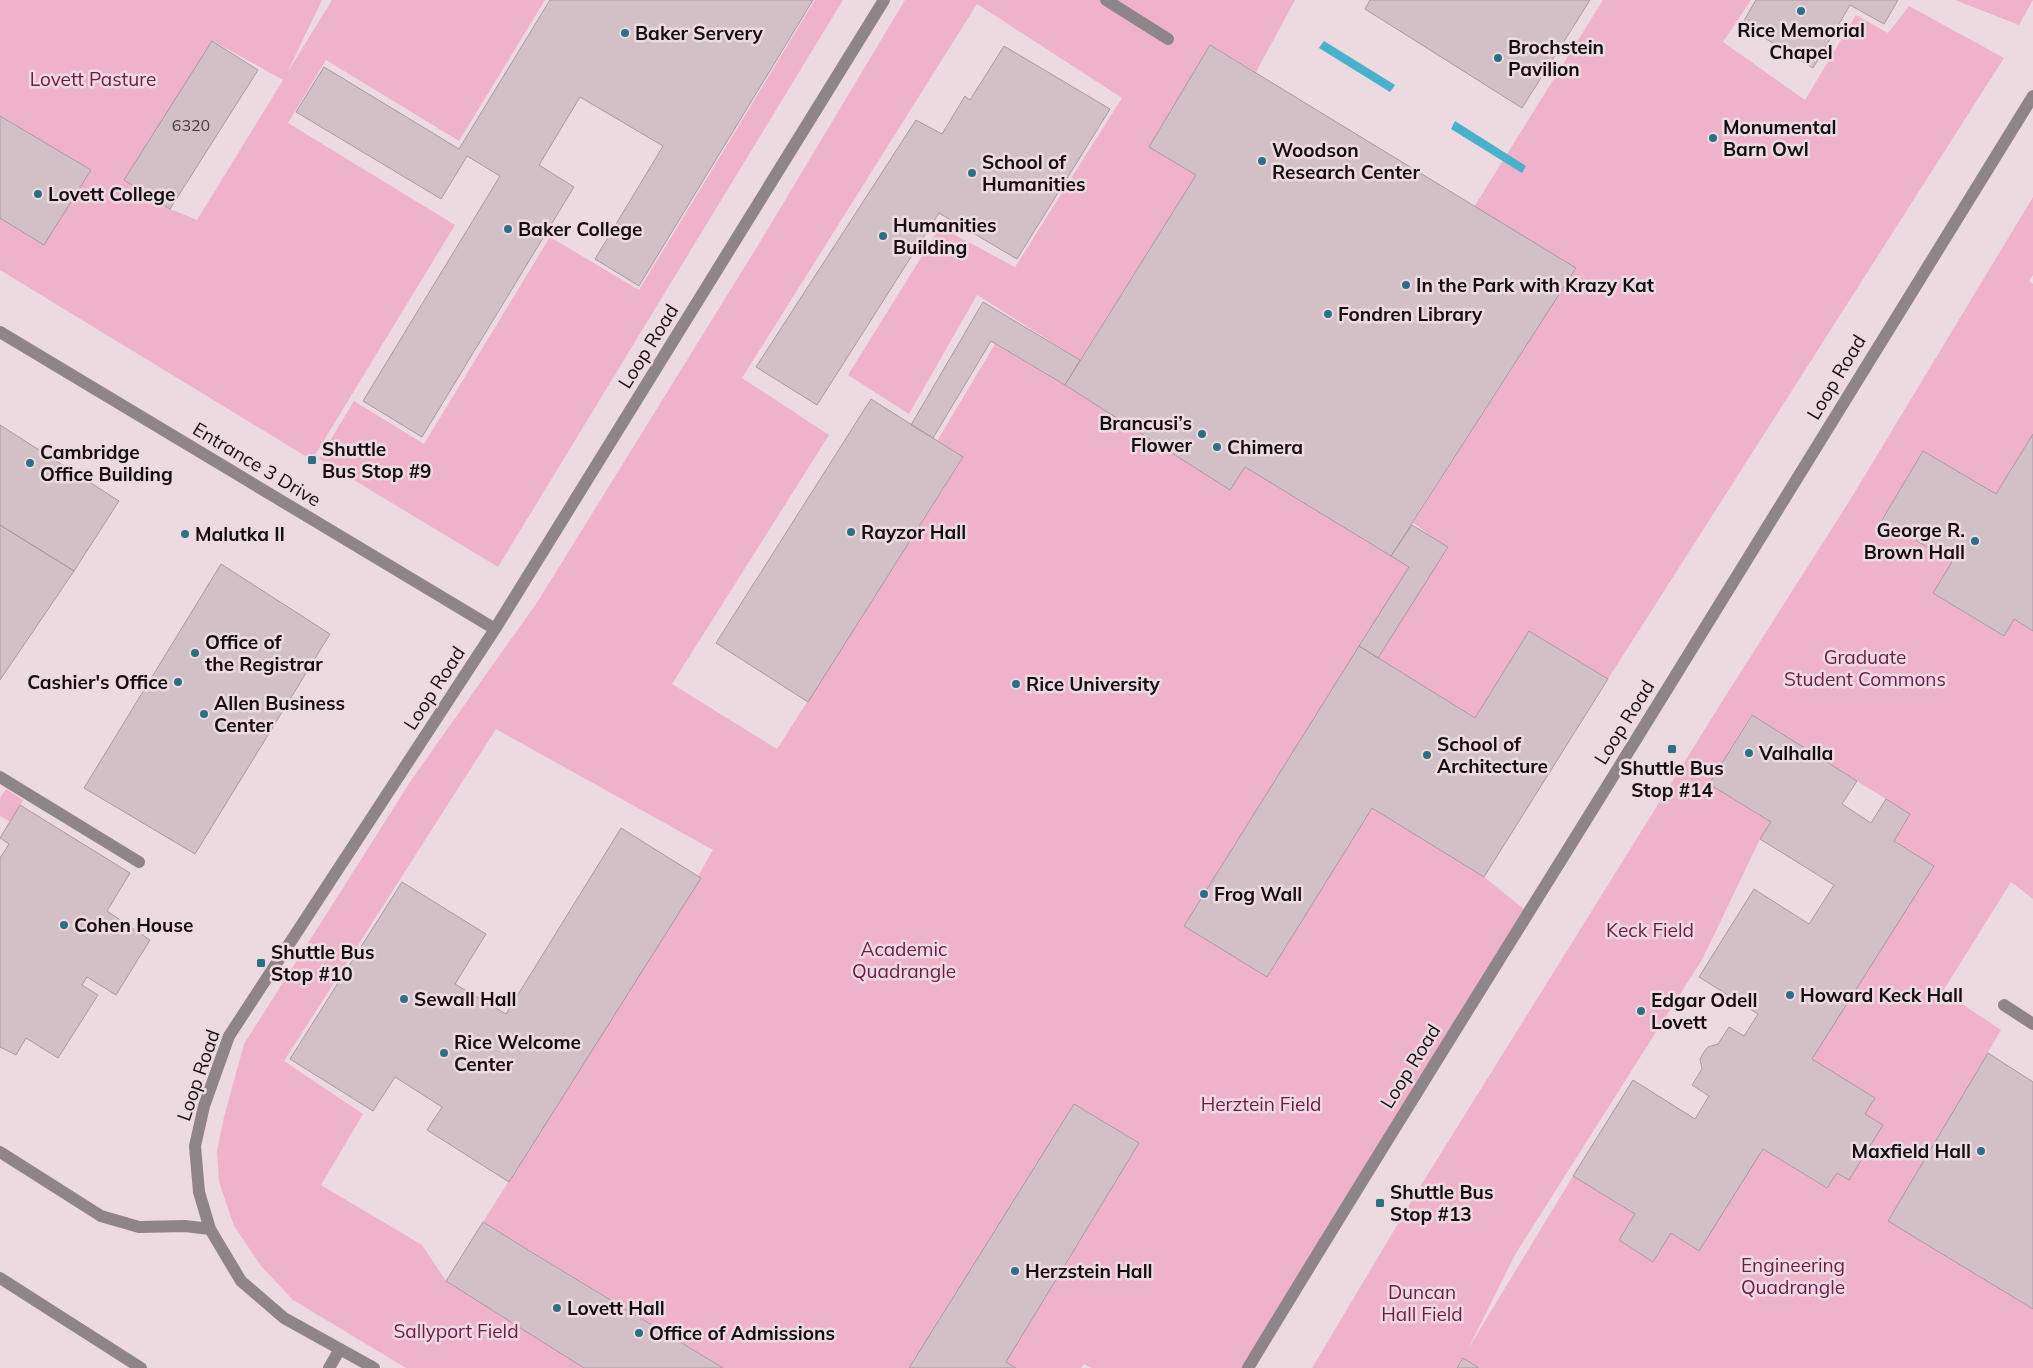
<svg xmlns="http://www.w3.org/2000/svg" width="2033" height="1368" font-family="Mulish,sans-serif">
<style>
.green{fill:#efb2cb;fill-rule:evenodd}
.water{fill:#49b1cc}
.building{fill:#d3c0c7;stroke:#ab99a0}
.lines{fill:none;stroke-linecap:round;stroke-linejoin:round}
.minor{stroke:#8d8588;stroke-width:12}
.poi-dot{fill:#2c7081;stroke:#eddae1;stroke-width:2}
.labels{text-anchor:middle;stroke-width:5;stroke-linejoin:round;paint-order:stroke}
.number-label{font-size:16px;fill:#443a3e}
.poi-label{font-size:19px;font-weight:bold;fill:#150e11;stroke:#eddae1;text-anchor:start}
.park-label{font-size:19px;fill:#6e1947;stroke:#eddae1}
.street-label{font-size:19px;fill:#150e11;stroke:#eddae1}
</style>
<rect width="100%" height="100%" fill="#eddae1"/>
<path class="green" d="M0,0H322L287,73L332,0H545L459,141L326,60L288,123L455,225L312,460L0,270V218L44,245L90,170L0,116ZM213,41L283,80L197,220L170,209L124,180Z
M815,0H843L498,567L319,459L354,401L424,444L550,237L639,290Z
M905,0H1295L1256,72L1210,45L1149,147L1196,175L1080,360L977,295L909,414L848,375L940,227L1015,267L1122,98L977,4L742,378L829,435L672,684L777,749L963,458L937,441L995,344L1065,385L1230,490L1245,467L1409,567L1184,926L1267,977L1372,808L1484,877L1528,912L1248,1368H1091L1084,1364L1081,1368H1016L1006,1362L1139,1143L1074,1104L909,1368H723L483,1222L661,940L713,850L496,729L284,1061L363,1114L321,1185L422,1245L446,1281L584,1368H406L293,1300L261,1266L234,1226L219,1182L217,1151L224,1117L244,1044L412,779L538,601L760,242Z
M1603,0H1751L1723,42L1805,100L1856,15L1888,33L1909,6L2004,58L1608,679L1529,631L1475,718L1378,658L1446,547L1413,523L1576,268L1474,207Z
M1955,0H2033L2019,25Z
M2033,197V275L2029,281L2033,284V434L1996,494L1923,451L1882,520L1952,562L1933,593L2003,636L2014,619L2033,631V899L2011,882L1943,991L2001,1030L1889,1221L2033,1309V1368H1480L1463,1358L1457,1368H1312L1418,1190L1728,692L1850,500ZM1751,715L1910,814L1894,841L1812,1059L1875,1098L1865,1114L1883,1125L1837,1173L1826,1188L1763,1149L1698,1251L1671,1233L1653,1262L1619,1240L1635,1214L1573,1176L1468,1349L1516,1253L1703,958L1760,839L1771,822L1709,784Z
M6,789L23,800L10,822L0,816V798Z"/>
<path class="water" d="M1324,41L1395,85L1390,92L1319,48Z
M1455,121L1526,166L1522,173L1451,129Z"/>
<path class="building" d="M550,0H813L639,286L595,259L663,146L580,97L539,165L574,187L422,437L363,401L500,176L467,156L441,199L296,112L324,67L459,149Z
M1370,0H1590L1522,108L1365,9Z
M1756,0H1898L1884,24L1850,5L1813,68L1742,24Z
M212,41L258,70L170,209L124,180Z
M1210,45L1576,268L1391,556L1245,467L1230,490L1065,385L1196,175L1149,147Z
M1004,46L1110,109L1017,259L939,213L817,405L756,367L916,120L942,134L965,96L970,100Z
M0,116L91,170L44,245L0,218Z
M983,302L1080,360L1065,385L991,341L933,438L911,425Z
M871,399L963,457L808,702L716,643Z
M0,425L119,501L74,571L0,525Z
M2033,434V631L2014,619L2004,636L1933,593L1952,562L1882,520L1923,451L1996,494Z
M0,525L74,571L0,680Z
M1412,525L1448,547L1378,658L1359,646L1409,567L1391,556Z
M221,564L330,634L195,854L84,788Z
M1529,631L1608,679L1484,877L1372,808L1267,977L1184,926L1359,646L1475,718Z
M1752,715L1857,781L1842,804L1871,823L1886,799L1910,814L1894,841L1934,866L1812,1059L1875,1098L1865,1114L1883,1125L1849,1180L1837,1173L1827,1188L1763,1149L1699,1251L1671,1233L1653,1262L1619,1240L1635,1214L1573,1176L1633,1080L1695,1119L1709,1096L1692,1085L1702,1069L1700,1059L1704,1052L1708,1047L1718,1044L1729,1027L1744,1036L1758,1014L1699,977L1754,889L1809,924L1834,885L1760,839L1771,822L1709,784Z
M20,805L130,873L107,911L150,940L116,995L87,977L82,985L98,995L58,1058L26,1038L16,1055L0,1047V858L9,844L0,838Z
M621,828L701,878L509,1182L427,1130L442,1107L395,1077L373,1111L290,1059L402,882L486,934L455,984L506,1014Z
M1988,1053L2033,1082V1309L1888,1221Z
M1074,1104L1139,1143L1006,1362L1016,1368H909Z
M483,1222L533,1253L723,1368H584L446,1281Z
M1463,1358L1479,1368H1457Z"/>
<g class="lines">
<path class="minor" d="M1106,0L1168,39
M0,332L495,629
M0,777L139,862
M2004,1005L2033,1024
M0,1152L101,1216L139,1227L185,1226L210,1229
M0,1278L141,1368
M329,1368L340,1349
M374,1368L284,1318L241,1281L210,1229L199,1192L195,1146L204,1106L229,1036L495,629L884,0
M1248,1368C1393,1128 1543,891 1690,652C1804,467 1917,281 2033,96"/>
</g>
<g class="poi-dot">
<circle cx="1801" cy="11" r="5"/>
<circle cx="625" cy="33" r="5"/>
<circle cx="1498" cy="58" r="5"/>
<circle cx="1713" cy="138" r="5"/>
<circle cx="1262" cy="161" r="5"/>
<circle cx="972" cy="173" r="5"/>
<circle cx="38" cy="194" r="5"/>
<circle cx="508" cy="229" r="5"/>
<circle cx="883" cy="236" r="5"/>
<circle cx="1406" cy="285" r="5"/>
<circle cx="1328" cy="314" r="5"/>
<circle cx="1202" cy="434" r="5"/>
<circle cx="1217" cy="447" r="5"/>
<rect x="307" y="455" width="10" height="10" rx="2.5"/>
<circle cx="30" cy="463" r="5"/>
<circle cx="851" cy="532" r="5"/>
<circle cx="185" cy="534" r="5"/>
<circle cx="1975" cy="541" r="5"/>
<circle cx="195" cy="653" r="5"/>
<circle cx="178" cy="682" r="5"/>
<circle cx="1016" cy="684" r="5"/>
<circle cx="204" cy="714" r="5"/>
<rect x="1667" y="744" width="10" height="10" rx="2.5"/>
<circle cx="1749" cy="753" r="5"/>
<circle cx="1427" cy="755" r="5"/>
<circle cx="1204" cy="894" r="5"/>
<circle cx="64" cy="925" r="5"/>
<rect x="256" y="958" width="10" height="10" rx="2.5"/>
<circle cx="1790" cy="995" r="5"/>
<circle cx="404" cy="999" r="5"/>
<circle cx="1641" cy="1011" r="5"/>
<circle cx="444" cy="1053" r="5"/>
<circle cx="1981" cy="1151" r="5"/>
<rect x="1375" y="1198" width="10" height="10" rx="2.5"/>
<circle cx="1015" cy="1271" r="5"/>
<circle cx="557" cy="1308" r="5"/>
<circle cx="639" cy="1333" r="5"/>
</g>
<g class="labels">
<g class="number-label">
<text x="191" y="131">6320</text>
</g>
<g class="poi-label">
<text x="1801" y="37" text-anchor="middle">Rice Memorial<tspan x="1801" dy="22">Chapel</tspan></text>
<text x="635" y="40">Baker Servery</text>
<text x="1508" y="54">Brochstein<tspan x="1508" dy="22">Pavilion</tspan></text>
<text x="1723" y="134">Monumental<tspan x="1723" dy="22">Barn Owl</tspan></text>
<text x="1272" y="157">Woodson<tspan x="1272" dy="22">Research Center</tspan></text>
<text x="982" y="169">School of<tspan x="982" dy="22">Humanities</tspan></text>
<text x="48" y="201">Lovett College</text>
<text x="893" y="232">Humanities<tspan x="893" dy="22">Building</tspan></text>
<text x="518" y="236">Baker College</text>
<text x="1416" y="292">In the Park with Krazy Kat</text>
<text x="1338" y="321">Fondren Library</text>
<text x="1192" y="430" text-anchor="end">Brancusi’s<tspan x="1192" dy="22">Flower</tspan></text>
<text x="1227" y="454">Chimera</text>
<text x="322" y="456">Shuttle<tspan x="322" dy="22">Bus Stop #9</tspan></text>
<text x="40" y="459">Cambridge<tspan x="40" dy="22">Office Building</tspan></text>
<text x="1965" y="537" text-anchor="end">George R.<tspan x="1965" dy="22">Brown Hall</tspan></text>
<text x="861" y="539">Rayzor Hall</text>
<text x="195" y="541">Malutka II</text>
<text x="205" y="649">Office of<tspan x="205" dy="22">the Registrar</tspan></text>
<text x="168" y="689" text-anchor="end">Cashier's Office</text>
<text x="1026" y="691">Rice University</text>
<text x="214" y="710">Allen Business<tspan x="214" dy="22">Center</tspan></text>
<text x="1437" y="751">School of<tspan x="1437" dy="22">Architecture</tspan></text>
<text x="1759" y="760">Valhalla</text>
<text x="1672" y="775" text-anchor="middle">Shuttle Bus<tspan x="1672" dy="22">Stop #14</tspan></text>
<text x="1214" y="901">Frog Wall</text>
<text x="74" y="932">Cohen House</text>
<text x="271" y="959">Shuttle Bus<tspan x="271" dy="22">Stop #10</tspan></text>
<text x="1800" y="1002">Howard Keck Hall</text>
<text x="414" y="1006">Sewall Hall</text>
<text x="1651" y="1007">Edgar Odell<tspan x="1651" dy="22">Lovett</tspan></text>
<text x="454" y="1049">Rice Welcome<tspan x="454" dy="22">Center</tspan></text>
<text x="1971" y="1158" text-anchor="end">Maxfield Hall</text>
<text x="1390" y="1199">Shuttle Bus<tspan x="1390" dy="22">Stop #13</tspan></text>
<text x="1025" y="1278">Herzstein Hall</text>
<text x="567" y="1315">Lovett Hall</text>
<text x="649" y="1340">Office of Admissions</text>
</g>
<g class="park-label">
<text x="93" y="86">Lovett Pasture</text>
<text x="1865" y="664">Graduate<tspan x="1865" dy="22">Student Commons</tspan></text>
<text x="1650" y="937">Keck Field</text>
<text x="904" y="956">Academic<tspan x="904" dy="22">Quadrangle</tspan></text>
<text x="1261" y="1111">Herztein Field</text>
<text x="1793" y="1272">Engineering<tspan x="1793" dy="22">Quadrangle</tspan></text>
<text x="1422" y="1299">Duncan<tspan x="1422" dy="22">Hall Field</tspan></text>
<text x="456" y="1338">Sallyport Field</text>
</g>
<g class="street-label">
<text transform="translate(648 346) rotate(-58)" y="7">Loop Road</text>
<text transform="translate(1836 377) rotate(-59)" y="7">Loop Road</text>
<text transform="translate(257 464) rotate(31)" y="7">Entrance 3 Drive</text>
<text transform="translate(434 688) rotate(-57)" y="7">Loop Road</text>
<text transform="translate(1624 722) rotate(-58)" y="7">Loop Road</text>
<text transform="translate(1410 1066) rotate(-58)" y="7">Loop Road</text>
<text transform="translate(198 1075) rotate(-71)" y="7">Loop Road</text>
</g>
</g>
</svg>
